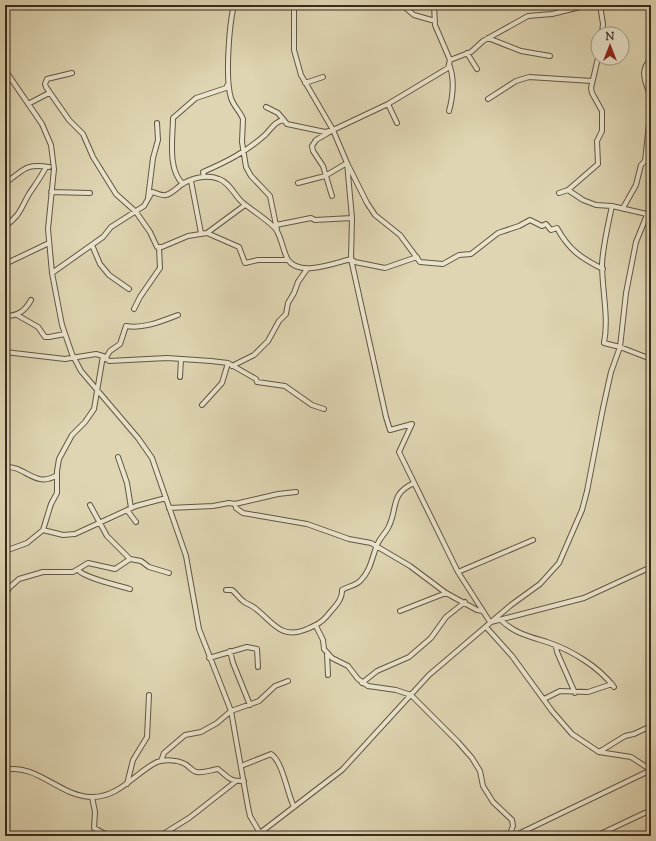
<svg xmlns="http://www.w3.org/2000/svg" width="656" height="841" font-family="'Sorts Mill Goudy',serif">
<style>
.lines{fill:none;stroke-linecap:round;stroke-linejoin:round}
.minor-casing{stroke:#625642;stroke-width:6}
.minor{stroke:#eae4cd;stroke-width:4}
</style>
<rect width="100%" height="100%" fill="#dfd5b2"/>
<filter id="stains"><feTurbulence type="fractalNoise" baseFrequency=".005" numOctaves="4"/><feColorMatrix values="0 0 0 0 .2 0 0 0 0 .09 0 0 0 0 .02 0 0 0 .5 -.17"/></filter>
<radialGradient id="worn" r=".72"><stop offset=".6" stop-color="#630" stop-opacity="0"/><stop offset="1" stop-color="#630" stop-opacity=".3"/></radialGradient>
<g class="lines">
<defs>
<path id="minor" d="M234,5C229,25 225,79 231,98C234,107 240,111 243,119L242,142L246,167L251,176L270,196L277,230
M294,5V50L301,75L333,130L347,163L352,218L351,259L386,417L390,430L412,424
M402,5L414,15L435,21
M600,5L603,24L602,34
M488,38L521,51L550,56
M467,53L477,69
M651,58C636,76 650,84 651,104
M450,60L471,52L483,41L528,16L552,14L588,5
M5,70L42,124L51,145L54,169L48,229L52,273L62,325L72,354L81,371L138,438L152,458L186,556L199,629L231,711L248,807L250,816L260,833
M72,73L47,79L45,84L46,87L69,120L83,134L93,157L116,194L136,212L150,232L157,247H162L188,236L207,233L239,247L245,263L258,260H288
M305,83L323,77
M488,99L516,81L529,77L592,81
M28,104L49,93
M388,104L397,123
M266,107L278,113L287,124L325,132L329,131
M449,111C453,96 455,79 449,64
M204,177L203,172C226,162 246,152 265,135C271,129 275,121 284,120
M191,181L201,233
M5,183C24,171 23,163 49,167
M298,183L325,176L347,163L367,203L375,215L400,235L420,262L443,264L459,255L471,254L498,233L519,226L530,220L542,226L546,224L551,230L557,228C569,250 581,258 603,269
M183,184C167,169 173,137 173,118L196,98L226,88L228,84
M568,190L583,200L596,205L612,206L651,215
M51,192L90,193
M559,193L568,190L598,164L597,141L602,131V111L592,93L591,88L598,58
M332,196L323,166L313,151L312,146L316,140L333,130L388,104L448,68L450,60L435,25L434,5
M148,198L153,158L158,140L157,123
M612,206C608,225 603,245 602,264C602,290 609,318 604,343L620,347L651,359
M623,208L636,185L641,165L645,161L651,105
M276,225L311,218L315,220L352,218
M5,226C20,216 21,208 29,194C35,185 41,177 46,167
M207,233L245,205
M92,245L100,264L109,275L129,289
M5,264L49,243
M52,273L103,237L111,227L144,206L152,192C157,193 161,196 166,195C171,194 177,188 181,185C191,178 207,174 219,179C230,183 234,195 242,202C251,210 273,223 277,231C282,240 283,251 288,260C300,277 335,263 351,259L355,262L385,268L417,257
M134,309L140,297L160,268L159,247
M17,315L38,327L45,337H49L65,334
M5,316C18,316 25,311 31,300
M5,352L65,359L96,354L103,356L109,361L167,358L211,361L228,363L256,379L257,382L285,386L312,405L324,409
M105,359L110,351L120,344L126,326C144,329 162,321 178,315
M232,366L254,355L268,341L279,321L286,314L288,303L294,293L298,282L307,269
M180,377L181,359
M202,405L222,383L228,363
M412,424L399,452L458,572L490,622
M118,457L127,483L131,508
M5,467C25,465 35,489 57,475
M235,504L236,508L243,513L307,524L349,539L371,543L410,566L446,593L477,610L483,611
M90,505L107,536L130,559L141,561L149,567L169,573
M169,508L213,506L229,503L235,504L278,494L296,492
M127,510L136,522
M43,530L51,504L57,493V471L59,459L72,435L85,422L94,409L103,356
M5,551L27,543L43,530L63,535L75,534L136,506L166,498
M78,570C85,578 117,585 130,589
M458,572L533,540
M226,590H232C236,593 239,598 243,601C246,604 252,605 256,609C274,623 281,640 307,629C316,625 321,623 327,616C333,608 343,600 342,590C348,586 356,586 361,580C372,569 372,554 379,541C382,536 387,531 389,526C398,507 390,494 414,483
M5,595L10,587L19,579L43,572H73L88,563L115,569L130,559
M400,611L446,593
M502,621C514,633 531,637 547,642C571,650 598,666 614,687
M491,622L584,598L651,567
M316,626L323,640L324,649L332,658L348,666L358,679L368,686L396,690L411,695L458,742L472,758L480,771L483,786L493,802L512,820L513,826L509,836
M486,627L512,656L552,711L572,734L599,752L631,757L651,770
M556,646L557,652L575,693
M230,651L233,663L250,705
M327,654L328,675
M209,658L247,647L257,649L258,667
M362,683L377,671L409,657L431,638L446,617L465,602
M544,699L560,691L588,692L612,684
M599,752L625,736L634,734L651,726
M161,761L164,753L185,735L201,732L217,723L231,711L259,701L275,686L288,681
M241,766L271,754C283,762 287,793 294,807
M5,770C37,763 59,796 91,797C119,798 136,772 157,762C164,759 178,760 185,764C189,766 192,771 197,772C205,773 211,770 218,769C228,777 230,782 244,781
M127,784L133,760L147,737L149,695
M92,797L95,812L94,828L109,836
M160,836L189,818L235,782
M256,836L342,770L429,675L511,605L540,584L559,563L582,510L587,491L603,408L611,372L620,347L626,293L636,242L651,205
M514,836L651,770
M596,836L651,810"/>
</defs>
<use href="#minor" class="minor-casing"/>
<use href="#minor" class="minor"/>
</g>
<rect width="656" height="841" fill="none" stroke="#dfd5b2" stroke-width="20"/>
<rect x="6" y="6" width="644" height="829" fill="none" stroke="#382b1d" stroke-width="2"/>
<rect x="10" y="10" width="636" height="821" fill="none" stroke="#382b1d"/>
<g transform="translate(610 46)"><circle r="19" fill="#eae4cd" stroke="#a39a87"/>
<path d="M0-3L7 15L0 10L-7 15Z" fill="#8f2418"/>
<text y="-6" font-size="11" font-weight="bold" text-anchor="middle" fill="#382b1d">N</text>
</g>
<rect width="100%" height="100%" filter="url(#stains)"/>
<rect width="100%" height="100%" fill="url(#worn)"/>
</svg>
